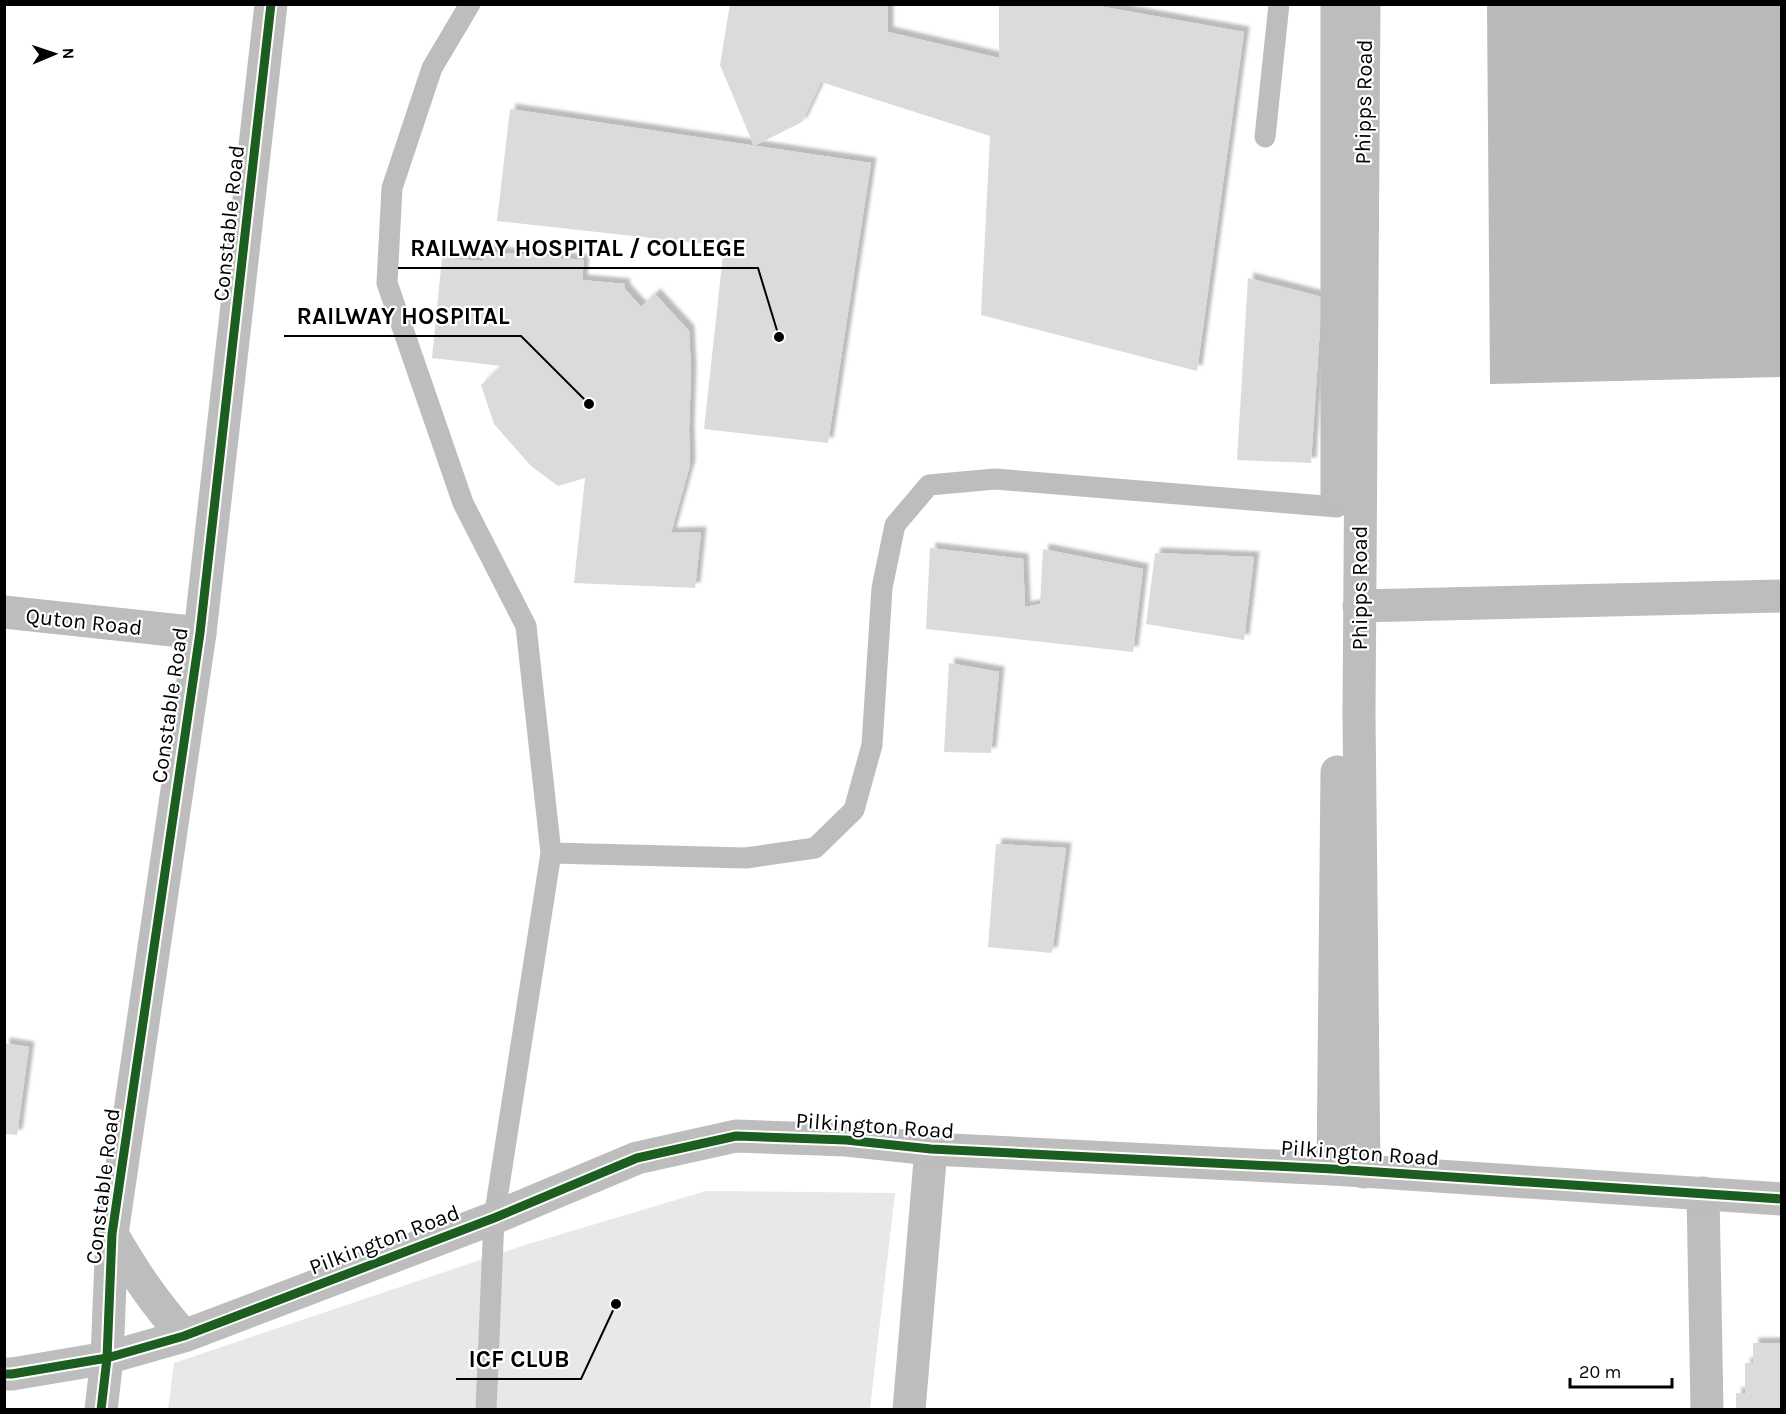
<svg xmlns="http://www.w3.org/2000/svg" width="1786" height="1414" font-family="Karla,sans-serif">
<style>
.green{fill:#e8e8e8}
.water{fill:#bababa}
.building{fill:#dbdbdb;filter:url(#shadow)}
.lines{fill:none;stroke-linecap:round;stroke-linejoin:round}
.service{stroke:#bdbdbd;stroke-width:21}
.minor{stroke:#bdbdbd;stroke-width:33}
.tertiary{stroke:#bdbdbd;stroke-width:33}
.cycleway-casing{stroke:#fff;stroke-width:13}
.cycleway{stroke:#1b5e20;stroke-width:9}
.labels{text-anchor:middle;stroke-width:4.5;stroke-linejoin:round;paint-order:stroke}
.street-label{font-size:22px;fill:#000;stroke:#fff}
.leader{fill:none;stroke:#000;stroke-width:2}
.callout-dot{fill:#000;stroke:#fff;stroke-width:2}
.callout-label{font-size:24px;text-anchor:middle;font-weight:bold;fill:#000;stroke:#fff;stroke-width:4.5;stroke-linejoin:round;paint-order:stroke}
</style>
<defs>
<filter id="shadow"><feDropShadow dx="5.5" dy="-5.5" stdDeviation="1.5" flood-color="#0004"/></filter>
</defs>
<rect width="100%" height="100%" fill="#fff"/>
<path class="green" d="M706,1191L895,1193L870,1409L168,1410L174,1363L525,1245Z"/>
<path class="water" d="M1487,5H1781V377L1490,384Z"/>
<path class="building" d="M730,4H888V32L999,58V4H1087L1244,32L1197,371L981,315L990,136L821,82L802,122L754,146L720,65Z
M510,109L871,163L828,443L704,429L724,246L497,221Z
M482,251L584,260L582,280L625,284L624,288L641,307L655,294L689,331L691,371L689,430L690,465L671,533L701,532L695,588L574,583L585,478L558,486L531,466L494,424L481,385L501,366L432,358L442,258L482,261Z
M1248,278L1322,297L1311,463L1237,460Z
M930,548L1023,559L1025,607L1040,604L1043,549L1143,569L1133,652L926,629Z
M1155,553L1254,557L1244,640L1146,624Z
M949,663L999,672L991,753L944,752Z
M996,844L1066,848L1052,953L988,947Z
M4,1043L29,1047L17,1135L4,1134Z
M1753,1343H1782V1410H1736V1393H1745V1363H1753Z"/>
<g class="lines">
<path class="service" d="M470,4L432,68L392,188L387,283L463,503L526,626L551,853L494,1218L486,1410
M1265,137L1279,4
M551,853L746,858L815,848L854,810L872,745L882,588L895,525L929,485L995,479L1337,507"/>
<path class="minor" d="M1337,4V495
M1359,606L1782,596
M4,612L200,633
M1333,1169L1337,772
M1364,1172L1359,715L1364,4
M1703,1193L1707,1410
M909,1410L931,1149"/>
<path class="tertiary" d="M112,1234C135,1274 154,1302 184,1336
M4,1374H12L107,1358L184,1336L494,1218L637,1158L736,1136L846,1140L931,1149L1333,1169L1782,1199
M101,1410L107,1358L112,1234L200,633L271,4"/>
<defs>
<path id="cycleway" d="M4,1374H12L107,1358L184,1336L494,1218L637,1158L736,1136L846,1140L931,1149L1333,1169L1782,1199
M101,1410L107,1358L112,1234L200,633L271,4"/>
</defs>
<use href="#cycleway" class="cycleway-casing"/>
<use href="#cycleway" class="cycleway"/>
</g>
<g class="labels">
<g class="street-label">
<text transform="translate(1363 102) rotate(-89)" y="8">Phipps Road</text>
<text transform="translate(228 223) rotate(-84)" y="8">Constable Road</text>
<text transform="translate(1359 588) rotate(-90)" y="8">Phipps Road</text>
<text transform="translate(84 621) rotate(6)" y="8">Quton Road</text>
<text transform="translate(169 705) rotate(-82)" y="8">Constable Road</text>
<text transform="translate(875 1125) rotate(4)" y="8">Pilkington Road</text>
<text transform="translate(1360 1152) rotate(4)" y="8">Pilkington Road</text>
<text transform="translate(102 1186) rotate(-83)" y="8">Constable Road</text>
<text transform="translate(384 1239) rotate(-21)" y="8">Pilkington Road</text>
</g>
</g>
<path class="leader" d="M779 337L758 268H398M589 404L521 336H284M616 1304L581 1379H456"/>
<g class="callout-dot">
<circle cx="779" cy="337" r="6"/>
<circle cx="589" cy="404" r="6"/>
<circle cx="616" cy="1304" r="6"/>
</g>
<g class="callout-label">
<text x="578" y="256">RAILWAY HOSPITAL / COLLEGE</text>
<text x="403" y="324">RAILWAY HOSPITAL</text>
<text x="519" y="1367">ICF CLUB</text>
</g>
<rect width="1786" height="1414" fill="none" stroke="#000000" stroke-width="12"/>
<g transform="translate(54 54) rotate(88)" stroke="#ffffff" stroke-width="4.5" paint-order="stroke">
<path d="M0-4.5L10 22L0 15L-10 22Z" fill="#000000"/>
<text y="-9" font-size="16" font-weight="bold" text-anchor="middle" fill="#000000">N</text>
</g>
<path d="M1570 1378v9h102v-9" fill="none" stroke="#000000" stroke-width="3"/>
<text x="1579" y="1378" font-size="18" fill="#000000" stroke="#ffffff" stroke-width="4.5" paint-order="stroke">20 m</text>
</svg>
